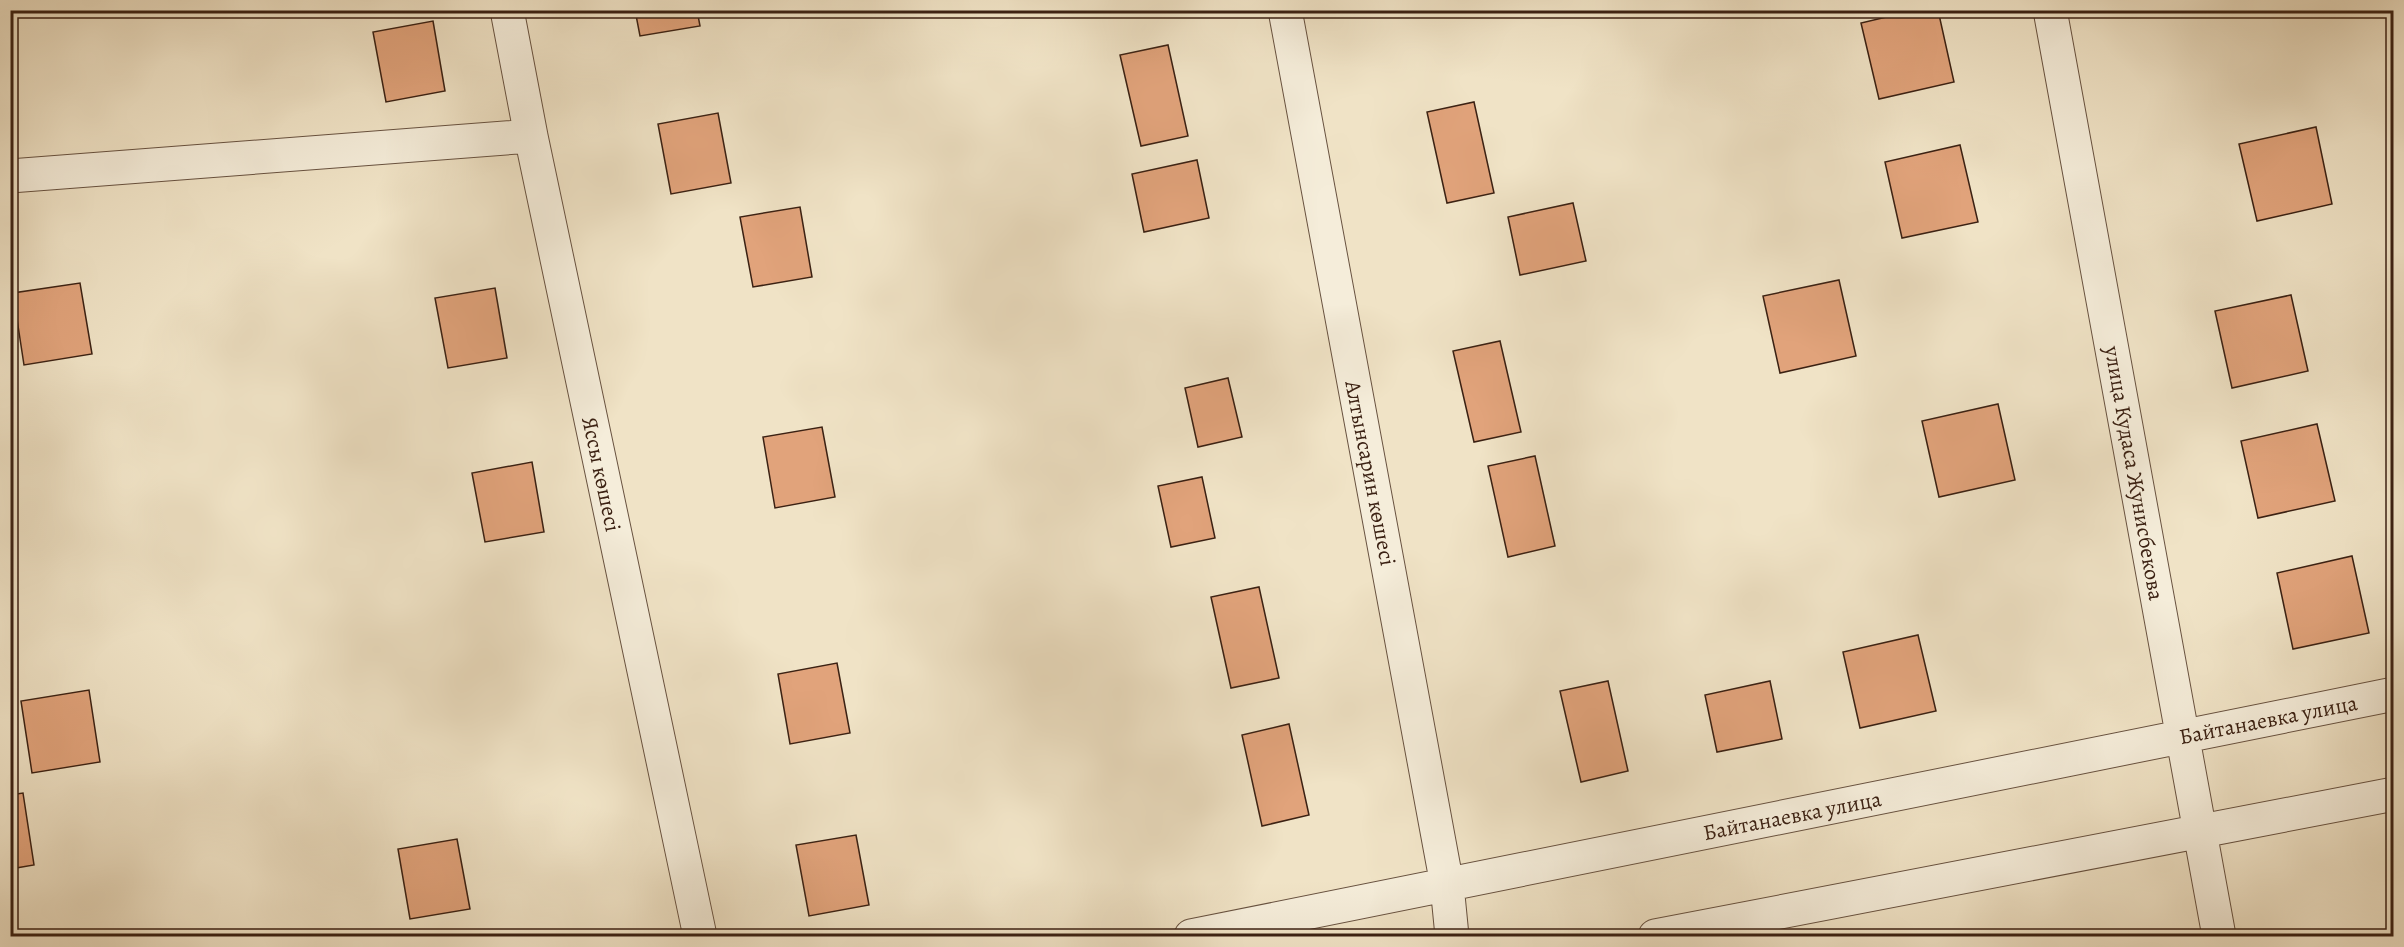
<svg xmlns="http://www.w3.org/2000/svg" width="2404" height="947" font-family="Alegreya,serif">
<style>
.building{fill:#e1a37b;stroke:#3b2113;stroke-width:1.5}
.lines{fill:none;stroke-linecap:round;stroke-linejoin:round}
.minor-casing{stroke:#685240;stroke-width:35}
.minor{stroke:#f5edda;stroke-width:33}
.labels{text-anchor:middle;stroke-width:4.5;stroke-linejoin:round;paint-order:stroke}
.street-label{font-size:22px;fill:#3b2113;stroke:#f5edda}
</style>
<rect width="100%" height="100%" fill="#f0e3c6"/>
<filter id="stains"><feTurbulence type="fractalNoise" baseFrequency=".00333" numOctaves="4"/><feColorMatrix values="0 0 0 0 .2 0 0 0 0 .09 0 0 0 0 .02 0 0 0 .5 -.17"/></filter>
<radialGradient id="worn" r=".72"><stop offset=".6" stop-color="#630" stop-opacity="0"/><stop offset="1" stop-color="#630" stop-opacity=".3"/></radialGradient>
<path class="building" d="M635,10H697L700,26L640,36Z
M1916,10H1938L1954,82L1879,99L1861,23Z
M433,21L445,91L386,102L373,32Z
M1168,45L1188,136L1141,146L1120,55Z
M1474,102L1494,193L1447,203L1427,112Z
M718,113L731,183L671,194L658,124Z
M2316,127L2332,204L2257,221L2239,144Z
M1960,145L1978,222L1902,238L1885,162Z
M1197,160L1209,218L1144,232L1132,174Z
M1573,203L1586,261L1520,275L1508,217Z
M800,207L812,277L753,287L740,217Z
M1839,280L1856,356L1780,373L1763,296Z
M80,283L92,354L24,365L13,293Z
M495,288L507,358L448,368L435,298Z
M2291,295L2308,371L2232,388L2215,311Z
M1500,341L1521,432L1474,442L1453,351Z
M1228,378L1242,437L1198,447L1185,388Z
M1998,404L2015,480L1939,497L1922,421Z
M2317,424L2335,501L2258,518L2241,441Z
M822,427L835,497L775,508L763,437Z
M1535,456L1555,546L1508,557L1488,466Z
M532,462L544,532L485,542L472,473Z
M1202,477L1215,538L1171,547L1158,486Z
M2352,556L2369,633L2293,649L2277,573Z
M1259,587L1279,678L1231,688L1211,597Z
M1918,635L1936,711L1860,728L1843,652Z
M837,663L850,733L790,744L778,674Z
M1608,681L1628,771L1581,782L1560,691Z
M1770,681L1782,739L1717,752L1705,695Z
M89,690L100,762L32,773L21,701Z
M1289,724L1309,815L1262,826L1242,735Z
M23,793L34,865L10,869V795Z
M856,835L869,905L809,916L796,845Z
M457,839L470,909L410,919L398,849Z"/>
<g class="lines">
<defs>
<path id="minor" d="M507,10L531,136L700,936
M1285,10L1447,885L1452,936
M2050,10L2219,936
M10,176L531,136
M1191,936L2394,694
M1655,936L2394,794"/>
</defs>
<use href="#minor" class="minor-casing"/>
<use href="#minor" class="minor"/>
</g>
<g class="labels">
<g class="street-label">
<text transform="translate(1371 473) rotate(79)" y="8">Алтынсарин көшесі</text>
<text transform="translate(2135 473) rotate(80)" y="8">улица Кудаса Жунисбекова</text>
<text transform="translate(602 474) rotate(78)" y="8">Яссы көшесі</text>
<text transform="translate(2268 719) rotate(-11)" y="8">Байтанаевка улица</text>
<text transform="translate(1792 815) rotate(-11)" y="8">Байтанаевка улица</text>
</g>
</g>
<rect width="2404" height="947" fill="none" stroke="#f0e3c6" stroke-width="36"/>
<rect x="12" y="12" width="2380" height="923" fill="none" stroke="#3b2113" stroke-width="3"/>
<rect x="18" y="18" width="2368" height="911" fill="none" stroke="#3b2113" stroke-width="1.5"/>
<rect width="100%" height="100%" filter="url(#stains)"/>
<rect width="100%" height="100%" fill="url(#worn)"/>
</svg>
